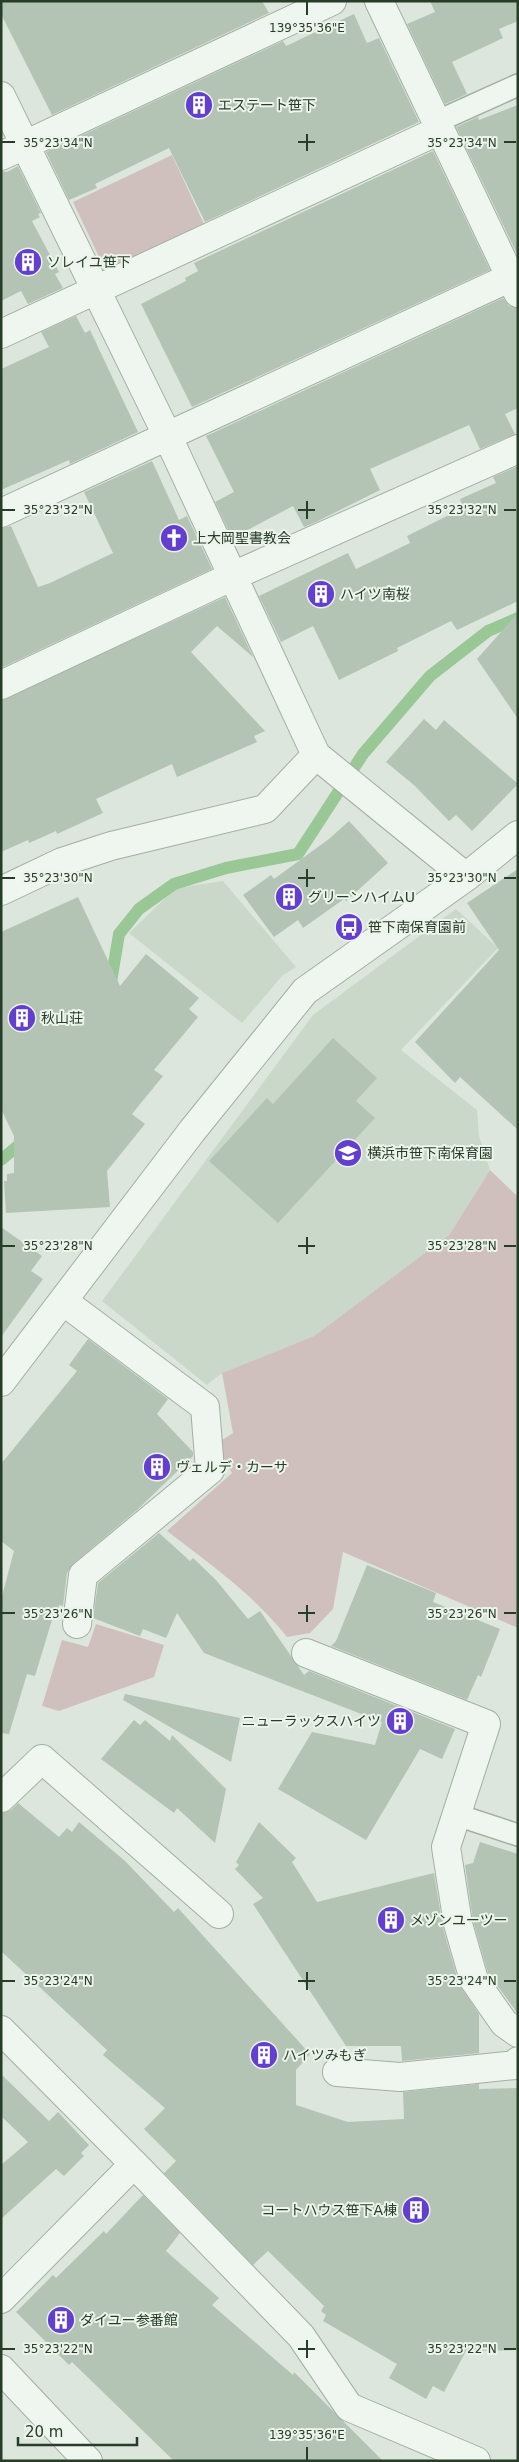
<svg xmlns="http://www.w3.org/2000/svg" width="519" height="2462" font-family="'DejaVu Sans','Noto Sans JP',sans-serif">
<style>
.built{fill:#cad8ca}
.green{fill:#d0c0bd}
.lines{fill:none;stroke-linecap:round;stroke-linejoin:round}
.stream{stroke:#9ac796;stroke-width:12}
.building{fill:#b3c3b4}
.lane-casing{stroke:#a2b0a2;stroke-width:24}
.street-casing{stroke:#a2b0a2;stroke-width:30}
.lane{stroke:#eff5ef;stroke-width:21}
.street{stroke:#eff5ef;stroke-width:28}
.ticks{fill:none;stroke:#263d27;stroke-width:2}
.labels{text-anchor:middle;stroke-width:4;stroke-linejoin:round;paint-order:stroke}
.poi-label{font-size:14px;fill:#263d27;stroke:#ecf4eb;text-anchor:start}
.ticks-label{font-size:12px;text-anchor:middle;fill:#263d27;stroke:#ecf4eb;stroke-width:4;stroke-linejoin:round;paint-order:stroke}
</style>
<rect width="100%" height="100%" fill="#dce6dc"/>
<path class="built" d="M223,881L296,967L282,976L242,1023L129,933L176,888Z
M456,909L498,948L401,1050L477,1110L479,1136L490,1170L449,1235L314,1336L222,1373L207,1385L102,1301L313,1015Z"/>
<path class="green" d="M172,155L204,224L118,264L101,261L73,202Z
M490,1170L518,1197V1628L343,1552L333,1609L310,1633L287,1637C253,1594 210,1564 167,1531L232,1473L216,1444L233,1433L222,1373L314,1336L449,1235Z
M96,1624L164,1645L154,1677L59,1711L42,1706L62,1640L88,1647Z"/>
<g class="lines">
<path class="stream" d="M110,988L119,934L139,909L174,884L226,868L298,854L363,754L430,676L488,631L518,618
M1,1160L26,1139"/>
</g>
<path class="building" d="M1,1H262L269,13L52,115L1,14Z
M430,1H518V21L499,29L503,38L452,62L467,94L445,104L407,24L435,12Z
M354,14L367,43L379,38L419,122L205,222L169,148L95,184L97,188L69,200L46,152L283,41L286,46Z
M518,105V256L456,127L478,117L479,120Z
M433,151L490,270L192,407L141,304L186,281L185,278L198,271L194,263Z
M18,166L41,213L38,214L40,217L32,221L59,272L55,274L63,288L28,304L21,291L1,301V171L7,172Z
M503,298L509,306L518,308V408L505,414L515,434L480,449L469,425L370,469L380,490L316,522L304,527L293,506L232,538L215,502L234,492L206,436Z
M76,316L85,333L90,330L138,432L70,464L69,460L1,490V369L49,347L41,332Z
M152,461L179,520L187,516L212,569L1,668V528L11,526L38,587L50,583L113,553L84,492Z
M518,466V601L457,630L451,621L397,648L398,651L339,680L313,626L281,642L259,596L348,553L356,569L410,543L407,536L459,510L458,507L462,505L460,499L496,483L493,477Z
M225,597L253,657L217,626L191,652L265,731L254,736L257,742L177,777L172,764L96,799L103,813L57,834L56,831L29,843L28,840L1,852V700Z
M518,613V719L477,659Z
M424,719L436,730L444,720L518,784L472,831L456,815L449,821L415,786L386,762Z
M349,821L388,863L346,901L344,899L303,928L298,920L274,937L243,895L271,875L274,879L329,839Z
M518,869V1130L460,1077L455,1083L415,1042L499,950L467,903Z
M78,897L120,986L146,954L199,998L189,1009L198,1017L154,1070L163,1076L132,1114L145,1124L107,1171L110,1207L6,1213L4,1181H7V1174L14,1173V1136L1,1109V932Z
M333,1038L377,1078L356,1101L375,1118L278,1223L209,1161L267,1098L273,1104Z
M1,1227L42,1256L31,1271L43,1279L1,1337Z
M88,1339L168,1399L157,1414L193,1452V1456L137,1510L73,1564L67,1573L63,1606L59,1605L58,1611L55,1610L35,1676L27,1674L9,1734L1,1733V1600L14,1551L1,1541V1464L77,1371L69,1365Z
M159,1533L190,1561L193,1558L216,1580L248,1619L260,1611L304,1675L309,1671L455,1729L442,1759L420,1749L366,1840L278,1789L312,1732L375,1745L382,1722L204,1653L177,1613L166,1638L143,1629L140,1636L93,1618L98,1583Z
M367,1565L436,1593L433,1602L500,1629L481,1677L478,1675L467,1700L331,1646L336,1641Z
M125,1694L240,1718L231,1762L123,1700Z
M134,1720L140,1725L145,1720L170,1741L172,1735L226,1789L215,1843L177,1808L174,1813L101,1759Z
M18,1803L59,1837L67,1828L72,1832L79,1822L125,1861L174,1912L178,1908L310,2054L296,2070V2105L348,2122L404,2119L403,2092L479,2084V2089L518,2088V2350L466,2351L444,2392L433,2386L426,2399L389,2378L397,2364L323,2321L326,2315L321,2311L324,2306L268,2251L253,2265L164,2173L176,2161L144,2129L165,2108L103,2055L107,2050L1,1951V1813L11,1810Z
M259,1822L296,1858L292,1862L317,1902L434,1873L443,1928L459,1984L479,2014V2053L402,2061L401,2046H346L253,1904L263,1898L235,1869L239,1865L236,1862Z
M480,1842L518,1854V2014L488,1973L473,1921L465,1865L473,1863Z
M1,2074L49,2121L58,2112L89,2145L81,2153L84,2156L64,2176L56,2169L1,2219V2165L28,2142L1,2116Z
M143,2195L180,2233L166,2251L219,2298L212,2305L293,2375L294,2372L383,2461H174L72,2362L69,2365L16,2312L53,2275L56,2278L104,2231L106,2234Z"/>
<g class="lines">
<defs>
<path id="lane" d="M436,122L518,85
M457,1815L518,1835"/>
<path id="street" d="M379,1L518,293
M1,96L167,435L316,755L466,877
M1,156L332,1
M1,334L440,130
M1,513L518,274
M1,685L233,576L518,449
M1,891L62,862L111,846L265,809L316,755
M63,1301L205,1407L210,1470L83,1575L77,1624
M1,1382L192,1131L305,991L466,877L518,835
M306,1653L486,1724L446,1847L458,1924L474,1980L504,2023L518,2033
M1,1798L42,1759L219,1914
M1,2030L134,2164L1,2299
M337,2072L400,2077L515,2065L518,2061
M134,2164L301,2336L349,2407L476,2461
M1,2369L88,2461"/>
</defs>
<use href="#lane" class="lane-casing"/>
<use href="#street" class="street-casing"/>
<use href="#lane" class="lane"/>
<use href="#street" class="street"/>
</g>
<path class="ticks" d="M307,2V15M307,134V151M2,142H15M298,142H315M504,142H516M307,501V519M2,510H15M298,510H315M504,510H516M307,869V887M2,878H15M298,878H315M504,878H516M307,1237V1254M2,1246H15M298,1246H315M504,1246H516M307,1605V1622M2,1613H15M298,1613H315M504,1613H516M307,1972V1990M2,1981H15M298,1981H315M504,1981H516M307,2340V2358M2,2349H15M298,2349H315M504,2349H516M307,2447V2460"/>
<defs>
<symbol id="building-disc" viewBox="-11 -11 22 22"><circle r="9.5" fill="#623fce" stroke="#ecf4eb"/><path d="M-4-6H4V6H1V3H-1V6H-4ZM-2.5-4.3h1.7v1.8h-1.7ZM.8-4.3h1.7v1.8H.8ZM-2.5-1h1.7V.8h-1.7ZM.8-1h1.7V.8H.8Z" fill="#fff"/></symbol>
<symbol id="church-disc" viewBox="-11 -11 22 22"><circle r="9.5" fill="#623fce" stroke="#ecf4eb"/><path d="M-1.2-6h2.4v3.5h3.3v2.4h-3.3V6h-2.4V-.1h-3.3v-2.4h3.3Z" fill="#fff"/></symbol>
<symbol id="bus-disc" viewBox="-11 -11 22 22"><circle r="9.5" fill="#623fce" stroke="#ecf4eb"/><path d="M-5-6H5V4H4V6H2V4H-2V6H-4V4H-5ZM-3.5-4V0h7V-4ZM-3.5 1.2v1.5H-2V1.2ZM2 1.2v1.5H3.5V1.2Z" fill="#fff"/></symbol>
<symbol id="school-disc" viewBox="-11 -11 22 22"><circle r="9.5" fill="#623fce" stroke="#ecf4eb"/><path d="M0-5L7-2L0 1L-7-2ZM-4 1L0 2.5L4 1V4Q0 6-4 4Z" fill="#fff"/></symbol>
</defs>
<g fill-rule="evenodd">
<use href="#building-disc" x="183" y="89" width="32" height="32"/>
<use href="#building-disc" x="12" y="246" width="32" height="32"/>
<use href="#church-disc" x="158" y="522" width="32" height="32"/>
<use href="#building-disc" x="305" y="578" width="32" height="32"/>
<use href="#building-disc" x="273" y="881" width="32" height="32"/>
<use href="#bus-disc" x="333" y="911" width="32" height="32"/>
<use href="#building-disc" x="6" y="1002" width="32" height="32"/>
<use href="#school-disc" x="332" y="1137" width="32" height="32"/>
<use href="#building-disc" x="141" y="1451" width="32" height="32"/>
<use href="#building-disc" x="384" y="1705" width="32" height="32"/>
<use href="#building-disc" x="375" y="1904" width="32" height="32"/>
<use href="#building-disc" x="248" y="2039" width="32" height="32"/>
<use href="#building-disc" x="400" y="2194" width="32" height="32"/>
<use href="#building-disc" x="45" y="2304" width="32" height="32"/>
</g>
<g class="labels">
<g class="poi-label">
<text x="218" y="110">エステート笹下</text>
<text x="47" y="267">ソレイユ笹下</text>
<text x="193" y="543">上大岡聖書教会</text>
<text x="340" y="599">ハイツ南桜</text>
<text x="308" y="902">グリーンハイムU</text>
<text x="368" y="932">笹下南保育園前</text>
<text x="41" y="1023">秋山荘</text>
<text x="367" y="1158">横浜市笹下南保育園</text>
<text x="176" y="1472">ヴェルデ・カーサ</text>
<text x="381" y="1726" text-anchor="end">ニューラックスハイツ</text>
<text x="410" y="1925">メゾンユーツー</text>
<text x="283" y="2060">ハイツみもぎ</text>
<text x="397" y="2215" text-anchor="end">コートハウス笹下A棟</text>
<text x="80" y="2325">ダイユー参番館</text>
</g>
</g>
<g class="ticks-label">
<text x="307" y="32">139°35'36"E</text>
<text x="58" y="147">35°23'34"N</text>
<text x="462" y="147">35°23'34"N</text>
<text x="58" y="514">35°23'32"N</text>
<text x="462" y="514">35°23'32"N</text>
<text x="58" y="882">35°23'30"N</text>
<text x="462" y="882">35°23'30"N</text>
<text x="58" y="1250">35°23'28"N</text>
<text x="462" y="1250">35°23'28"N</text>
<text x="58" y="1618">35°23'26"N</text>
<text x="462" y="1618">35°23'26"N</text>
<text x="58" y="1985">35°23'24"N</text>
<text x="462" y="1985">35°23'24"N</text>
<text x="58" y="2353">35°23'22"N</text>
<text x="462" y="2353">35°23'22"N</text>
<text x="307" y="2439">139°35'36"E</text>
</g>
<rect width="519" height="2462" fill="none" stroke="#263d27" stroke-width="5"/>
<path d="M18 2437v8h119v-8" fill="none" stroke="#263d27" stroke-width="2.5"/>
<text x="25" y="2437" font-size="15" fill="#263d27" stroke="#ecf4eb" stroke-width="4" paint-order="stroke">20 m</text>
</svg>
